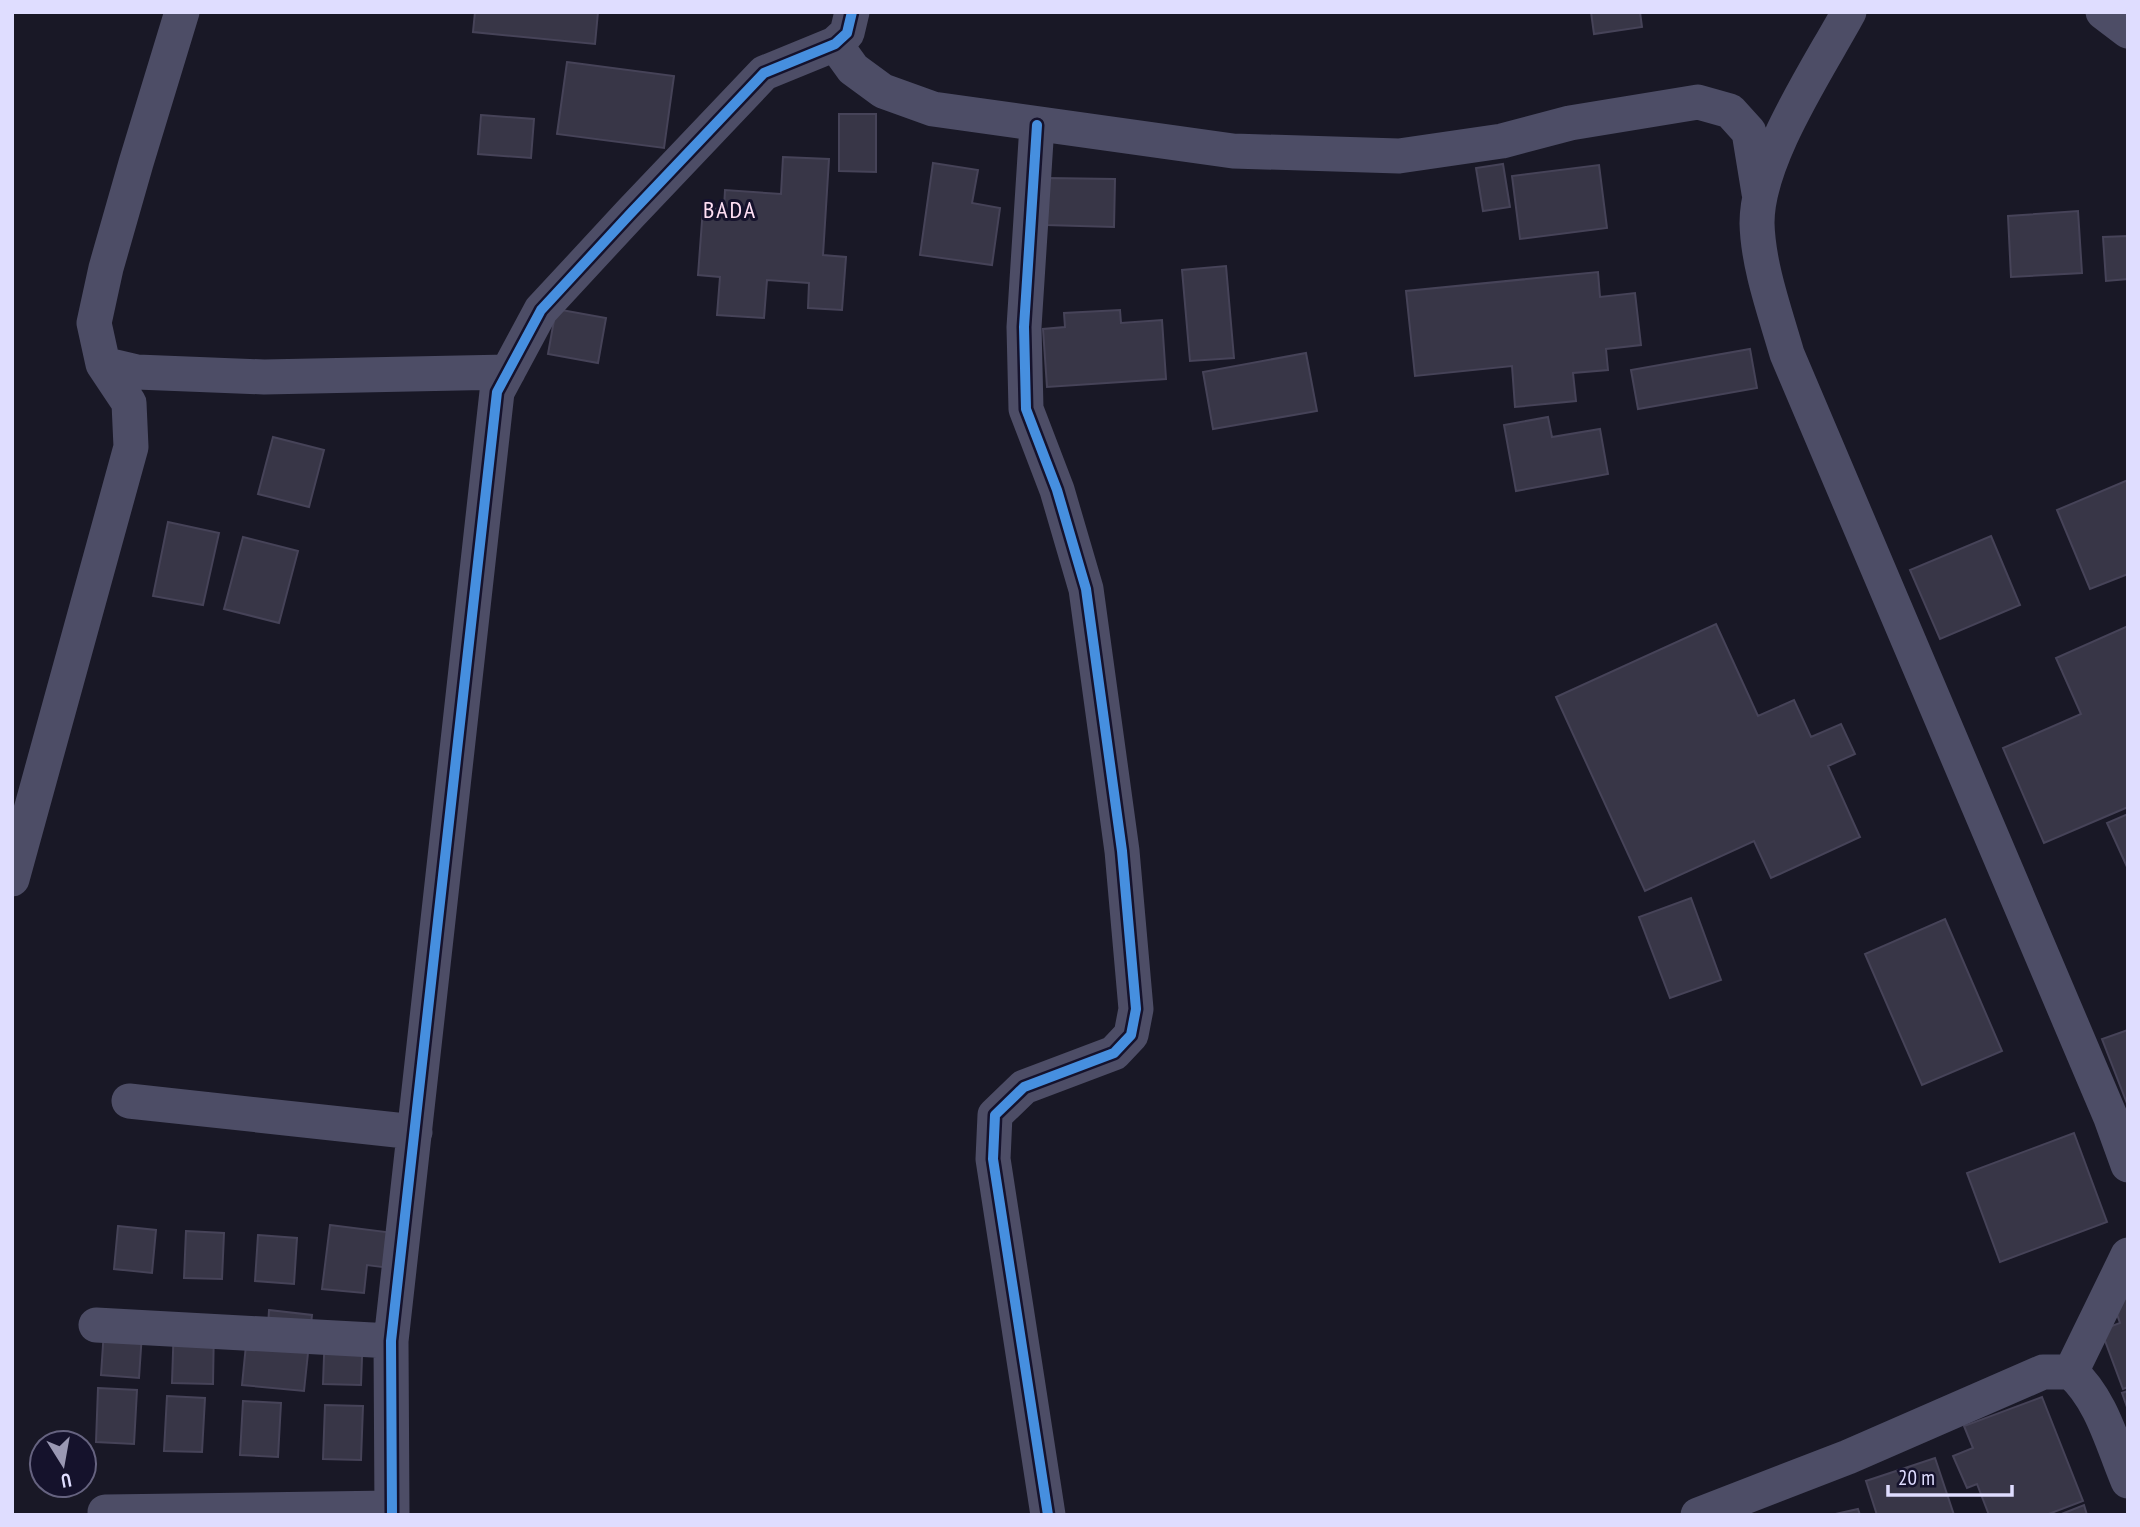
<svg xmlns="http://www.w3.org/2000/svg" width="2140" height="1527" font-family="'PT Sans Narrow',sans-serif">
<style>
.building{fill:#383647;stroke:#464358;stroke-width:2}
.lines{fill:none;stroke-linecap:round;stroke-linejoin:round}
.street{stroke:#4d4d66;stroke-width:35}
.cycleway-casing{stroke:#15122c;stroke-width:15}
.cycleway{stroke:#468fdf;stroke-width:10}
.labels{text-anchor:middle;stroke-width:6;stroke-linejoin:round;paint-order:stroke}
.quarter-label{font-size:24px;letter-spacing:2px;fill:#ffdff4;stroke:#15122c}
</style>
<rect width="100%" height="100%" fill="#191826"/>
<path class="building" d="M475,12H598L595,44L473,32Z
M1591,12H1640L1642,27L1594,34Z
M567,62L674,76L664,148L557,134Z
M839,114H876V172L839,171Z
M481,115L534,119L531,158L478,154Z
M783,157L829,159L823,255L846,257L842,310L808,308L809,283L767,280L764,318L717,315L720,277L698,275L703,208L724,209L725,190L781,194Z
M933,163L978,170L972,203L1000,208L992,265L920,255Z
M1503,164L1510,207L1483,211L1476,168Z
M1599,165L1607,228L1520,239L1512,176Z
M1047,178L1115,179L1114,227L1046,225Z
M2078,211L2082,273L2011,277L2008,216Z
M2128,236V279L2106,281L2103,237Z
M1226,266L1234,358L1190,361L1182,270Z
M1598,272L1600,297L1635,293L1641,345L1606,349L1608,370L1573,373L1576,401L1515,407L1512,366L1415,376L1406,291Z
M556,309L606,318L598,363L548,354Z
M1120,310L1121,323L1162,320L1166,379L1047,387L1043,329L1065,327L1064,313Z
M1750,349L1757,388L1638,409L1631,370Z
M1306,353L1317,411L1213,429L1203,372Z
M1548,417L1552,437L1600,429L1608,474L1516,491L1504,425Z
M273,437L324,450L309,507L258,494Z
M2128,480V574L2090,589L2057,510Z
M168,522L219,533L203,605L153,596Z
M1991,536L2020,605L1940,639L1910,570Z
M243,537L298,551L279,623L224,609Z
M1716,624L1758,716L1794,700L1811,737L1841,724L1855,754L1828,766L1860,837L1771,878L1754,841L1645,891L1556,697Z
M2128,626V807L2044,843L2003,748L2081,714L2056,658Z
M2128,814V869L2107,823Z
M1691,898L1721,980L1670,998L1639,917Z
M1945,919L2002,1051L1922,1085L1865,954Z
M2128,1030V1106L2102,1039Z
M2074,1133L2107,1222L2000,1262L1967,1173Z
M330,1225L394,1233L390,1268L367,1265L364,1293L322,1289Z
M118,1226L156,1230L152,1273L114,1269Z
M186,1231L224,1233L222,1279L184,1278Z
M258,1235L297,1238L294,1284L255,1281Z
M2128,1298V1387L2123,1389L2101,1330L2120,1323L2113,1303Z
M269,1310L312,1315L304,1391L242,1385L248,1325L268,1327Z
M105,1315L143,1318L139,1378L101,1375Z
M174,1323L214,1325L213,1384L172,1383Z
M325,1330L363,1331L361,1385L323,1384Z
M98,1388L137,1390L134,1444L96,1442Z
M2128,1391V1410L2122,1393Z
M167,1396L205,1398L202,1452L164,1451Z
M2042,1397L2083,1501L2046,1515H1989L1977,1484L1967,1488L1953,1456L1973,1448L1964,1426Z
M243,1401L281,1403L278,1457L240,1455Z
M325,1405L363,1406L361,1460L323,1459Z
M1935,1458L1954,1515H1877L1866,1481Z
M2084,1505L2087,1515H2059Z
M1858,1509L1860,1515H1831Z"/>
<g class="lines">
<path class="street" d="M1849,12C1818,69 1757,159 1757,223C1758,266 1775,312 1787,354L2111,1118L2128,1165
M2103,12L2128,31
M835,44L853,69L883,91L933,109L1233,151L1399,156L1502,141L1570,123L1698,102L1730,111L1749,132L1759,193
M1037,125L1024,327L1026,409L1057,490L1086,589L1122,851L1136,1009L1131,1035L1114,1053L1024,1087L995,1115L993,1159L1048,1515
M103,364L137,372L264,377L508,372
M12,879L131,447L129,403L103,364L94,323L106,268L136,163L182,12
M129,1101L415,1132
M96,1325L391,1341
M2071,1372L2128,1255
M105,1512L391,1508
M392,1515L391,1341L497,392L541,310L630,214L764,73L835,44L847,33L852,12
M1698,1515L1848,1457L2043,1372H2071C2102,1400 2112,1443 2128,1481"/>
<defs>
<path id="cycleway" d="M1037,125L1024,327L1026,409L1057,490L1086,589L1122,851L1136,1009L1131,1035L1114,1053L1024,1087L995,1115L993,1159L1048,1515
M392,1515L391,1341L497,392L541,310L630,214L764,73L835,44L847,33L852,12"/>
</defs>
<use href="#cycleway" class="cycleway-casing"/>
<use href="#cycleway" class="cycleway"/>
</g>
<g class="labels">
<g class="quarter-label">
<text x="730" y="218">BADA</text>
</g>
</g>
<rect width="2140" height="1527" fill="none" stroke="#dfddff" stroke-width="28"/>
<g transform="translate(63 1464) rotate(169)"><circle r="33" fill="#15122c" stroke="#666380" stroke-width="2"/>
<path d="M0-5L12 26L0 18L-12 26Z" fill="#9a98b3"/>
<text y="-10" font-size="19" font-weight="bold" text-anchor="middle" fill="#dfddff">U</text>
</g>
<path d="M1888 1485v10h124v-10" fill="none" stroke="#dfddff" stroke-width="3.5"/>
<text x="1898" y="1485" font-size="21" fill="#dfddff" stroke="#15122c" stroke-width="5" paint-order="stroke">20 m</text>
</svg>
